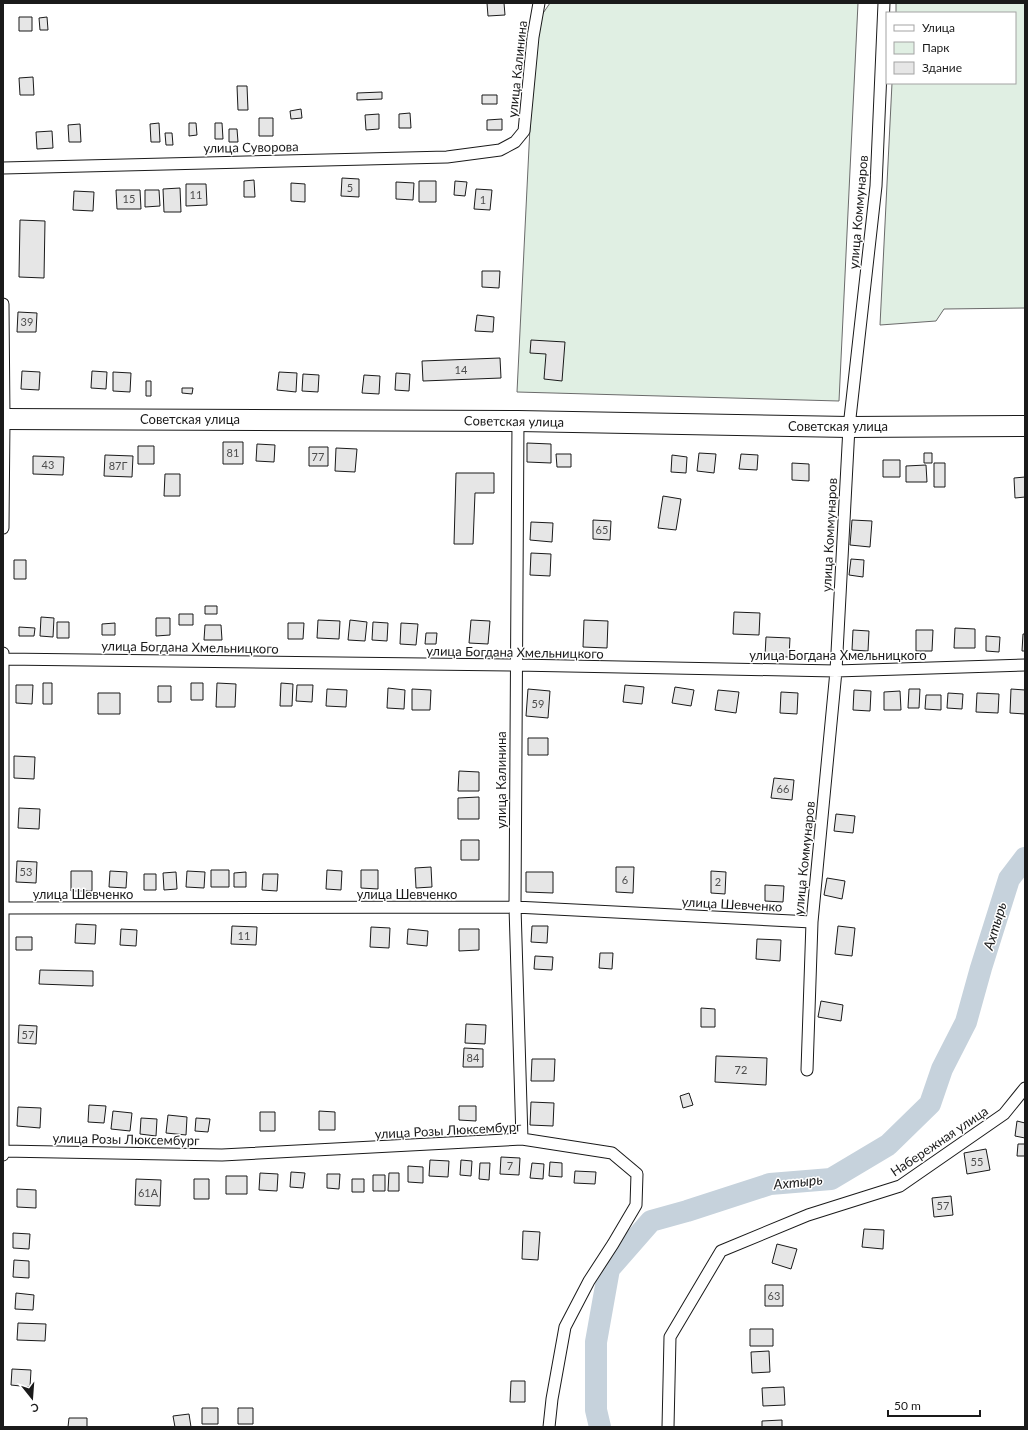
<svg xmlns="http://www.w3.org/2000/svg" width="1028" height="1430" font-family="Lato,sans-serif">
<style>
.green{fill:#e0efe3;stroke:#6a6a6a}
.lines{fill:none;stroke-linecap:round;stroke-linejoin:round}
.river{stroke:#c6d2dc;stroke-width:22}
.building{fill:#e6e6e6;stroke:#1a1a1a}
.street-casing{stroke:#1a1a1a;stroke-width:13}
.highway-casing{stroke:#1a1a1a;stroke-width:22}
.street{stroke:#fff;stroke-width:11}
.highway{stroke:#fff;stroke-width:20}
.labels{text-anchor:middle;stroke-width:3;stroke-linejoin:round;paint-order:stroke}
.number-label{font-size:11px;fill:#4d4d4d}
.street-label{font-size:13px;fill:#1a1a1a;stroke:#fff}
.water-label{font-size:14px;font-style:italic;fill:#1a1a1a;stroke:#fff}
</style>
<rect width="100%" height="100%" fill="#fff"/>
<path class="green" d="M550,3H858L839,401L517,392L535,25Z
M896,3H1025V308L944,309L936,321L880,325L892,83H1015V13H896Z"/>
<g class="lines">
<path class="river" d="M600,1427L596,1410V1342L609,1269L651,1221L687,1211L770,1184L831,1179L888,1145L930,1104L942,1069L966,1022L981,968L1009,879L1025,858"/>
</g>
<path class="building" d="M487,3H504L505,15L488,16Z
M19,17H32V31H19Z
M47,17L48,30H40L39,18Z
M33,77L34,95H20L19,78Z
M237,86H247L248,110H238Z
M382,92V99L357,100V93Z
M482,95H497V104H482Z
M301,109L302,118L291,119L290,111Z
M410,113L411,128H399V114Z
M379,114V129L366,130L365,115Z
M259,118H273V136H259Z
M502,119V130H487V120Z
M159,123L160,142H151L150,124Z
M189,123H196L197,135L189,136Z
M215,123H222L223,139H215Z
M80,124L81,142H69L68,125Z
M229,129H237L238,142H229Z
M52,131L53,148L37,149L36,132Z
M165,133H172L173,145H166Z
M342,178L359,179V197L341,196Z
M254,180L255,197H244V181Z
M419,181H436V202H419Z
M455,181L467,182L465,196L454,195Z
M396,182L414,183L413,200L396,199Z
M291,183L305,184V202L291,201Z
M186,184H206L207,205L186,206Z
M180,188L181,212H164L163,189Z
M476,189L492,190L490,210L474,209Z
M116,190H140L141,209H117Z
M145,190H159L160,206L145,207Z
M74,191L94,192L93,211L73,210Z
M20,220L45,221L44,278L19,277Z
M482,271H500L499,288L482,287Z
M18,312L37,313L36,332H17Z
M477,315L494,317L493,332L475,331Z
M531,340L565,342L562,381L544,379L546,354L530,353Z
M500,358L501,378L423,381L422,361Z
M22,371L40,372L39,390L21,389Z
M92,371L107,372L106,389L91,388Z
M113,372L131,373L130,392L113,391Z
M279,372L297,373L296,392L277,390Z
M396,373L410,374L409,391L395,390Z
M303,374L319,375L318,392L302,391Z
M364,375L380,376L379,394L362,393Z
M146,381H151V396H146Z
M182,388H193L192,394L182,393Z
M223,442H243V464H223Z
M527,443L551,444V463L527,462Z
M257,444L275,445L274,462L256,461Z
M138,446H154V464H138Z
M309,447H328V466H309Z
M336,448L357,449L355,472L335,471Z
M699,453L716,454L714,473L697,471Z
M924,453H932V463H924Z
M556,454H571V467H557Z
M741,454L758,455L757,470L739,469Z
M105,455L133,456L132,477L104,476Z
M672,455L687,457L686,473L671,472Z
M33,456L64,457L63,475L33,474Z
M883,460H900V477H883Z
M792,463L809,464V481L792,480Z
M934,463H945V487H934Z
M926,465L927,482H906V466Z
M456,473H494V493H475L473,544H454Z
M165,474H180V496H164Z
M1025,477V497L1015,498L1014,478Z
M663,496L681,499L676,530L658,528Z
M593,520L611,521L610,540L593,539Z
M852,520L872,521L870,547L850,545Z
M531,522L553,523L552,542L530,540Z
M531,553L551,554L550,576L530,575Z
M851,559L864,560L863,577L849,575Z
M14,560H26V579H14Z
M205,606H217V614H205Z
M734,612L760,613L759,635L733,634Z
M179,614H193V625H179Z
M41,617L54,618L53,637L40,636Z
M156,618H170V635L156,636Z
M318,620L340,621L339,639L317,638Z
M350,620L367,622L365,641L348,640Z
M471,620L490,621L488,644L469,643Z
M584,620L608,621L607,648L583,647Z
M57,622H69V638H57Z
M373,622L388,623L387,641L372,640Z
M115,623V635H102V624Z
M288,623H304L303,639H288Z
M401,623L418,624L416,645L400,644Z
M205,625H221L222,640H204Z
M19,627L35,628L34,636H19Z
M955,628L975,629V648H954Z
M853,630L869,631L868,651L852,650Z
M916,630H933L932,651H916Z
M426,633H437L436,644H425Z
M1023,634H1025V651H1022Z
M986,636L1000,637L999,652L986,651Z
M766,637L790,638L789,657L765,656Z
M43,683H52V704H43Z
M191,683H203V700H191Z
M217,683L236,684L235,707H216Z
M281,683L293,684L292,706H280Z
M16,685H33L32,704L16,703Z
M297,685H313L312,702L296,701Z
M625,685L644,687L642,704L623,702Z
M158,686H171V702H158Z
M675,687L694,690L691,706L672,703Z
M388,688L405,690L404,709L387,708Z
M327,689L347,690L346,707L326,706Z
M412,689L431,690L430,710H412Z
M528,689L550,691L548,718L526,716Z
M909,689H920L919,708H908Z
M1011,689L1025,690V714L1010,713Z
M718,690L739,692L736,713L715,710Z
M854,690L871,691L870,711L853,710Z
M900,691L901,710H884V692Z
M781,692L798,693L797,714L780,713Z
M98,693H120V714H98Z
M948,693L963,694L962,709L947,708Z
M977,693L999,694L998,713L976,712Z
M926,695H941V710L925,709Z
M528,738H548V755H528Z
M14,756L35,757L34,779L14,778Z
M459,771L479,772V791H458Z
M774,778L794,780L792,800L771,798Z
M479,797V819H458V798Z
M19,808L40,809L39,829L18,828Z
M836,814L855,816L853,833L834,831Z
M461,840H479V860H461Z
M17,861L37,862L36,883L16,882Z
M431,867L432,887L416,888L415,868Z
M616,867H634L633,893L616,892Z
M211,870H229V887H211Z
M327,870L342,871L341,890L326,889Z
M361,870H378V889L361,888Z
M71,871H92V891H71Z
M110,871L127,872L126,888L109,887Z
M187,871L205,872L204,888L186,887Z
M711,871L726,872L725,894L711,893Z
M176,872L177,889L164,890L163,873Z
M246,872V887H234V873Z
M526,872H553V893L526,892Z
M144,874H156V890H144Z
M263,874H278L277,891L262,890Z
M827,878L845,881L842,899L824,895Z
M765,885L784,886L783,902L765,901Z
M76,924L96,925L95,944L75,943Z
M232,926L257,927L256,945L231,944Z
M532,926H548L547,943L531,942Z
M838,926L855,928L852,956L835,954Z
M371,927L390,928L389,948L370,947Z
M121,929L137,930L136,946L120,945Z
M408,929L428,931L427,946L407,944Z
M459,929H479V950L459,951Z
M16,937H32V950H16Z
M757,939L781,940L780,961L756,959Z
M600,953H613L612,969L599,968Z
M535,956L553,957L552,970L534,969Z
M40,970L93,971V986L39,984Z
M821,1001L843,1005L841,1021L818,1017Z
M701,1008L715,1009V1027H701Z
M466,1024L486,1025L485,1044L465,1043Z
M19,1025L37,1026L36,1044L18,1043Z
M464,1048L483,1049V1067H463Z
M716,1056L767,1058L766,1085L715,1082Z
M532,1059H555L554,1081H531Z
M689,1093L693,1105L683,1108L680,1096Z
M531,1102L554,1103L553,1126L530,1125Z
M89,1105L106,1106L104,1123L88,1122Z
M459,1106H476V1121L459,1120Z
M18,1107L41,1108L40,1128L17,1126Z
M113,1111L132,1113L130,1131L111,1129Z
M319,1111L335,1112V1130H319Z
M260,1112H275V1131H260Z
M168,1115L187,1117L186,1135L166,1133Z
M141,1118L157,1119L156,1136L140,1134Z
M196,1118L210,1119L208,1132L195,1131Z
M1017,1121L1025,1123V1138L1015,1136Z
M1018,1144H1025V1156H1017Z
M986,1149L990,1170L967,1174L964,1153Z
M501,1157L520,1158L519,1175L500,1174Z
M430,1160L449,1161L448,1177L429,1176Z
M461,1160L472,1161L471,1176L460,1175Z
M550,1162L562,1163V1177L549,1176Z
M480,1163H490L489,1180L479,1179Z
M532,1163L544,1164L543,1179L530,1178Z
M408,1166L423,1167V1183L408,1182Z
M575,1171L596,1172L595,1184L574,1183Z
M291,1172L305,1173L303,1188L290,1187Z
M260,1173L278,1174L277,1191L259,1190Z
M389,1173H399V1191H388Z
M327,1174H340L339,1189L327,1188Z
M373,1175H385V1191H373Z
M226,1176H247V1194H226Z
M136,1179L161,1180L160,1206L135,1205Z
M194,1179H209V1199H194Z
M352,1179H364V1192H352Z
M17,1189L36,1190V1208L17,1207Z
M951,1196L953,1215L934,1217L932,1198Z
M864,1229L884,1230L883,1249L862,1247Z
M523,1231L540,1232L538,1260L522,1259Z
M13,1233L30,1234L29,1249L13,1248Z
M777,1244L797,1249L791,1269L772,1263Z
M14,1260L29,1261V1278L13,1277Z
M765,1285H783V1306H765Z
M16,1293L34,1295L33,1310L15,1309Z
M18,1323L46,1324L45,1341L17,1340Z
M750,1329H773V1346H750Z
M769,1351L770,1372L752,1373L751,1352Z
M12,1369L31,1370L30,1387L11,1385Z
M511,1381H525V1402H510Z
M784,1387L785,1405L763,1406L762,1388Z
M202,1408H218V1424H202Z
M238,1408H253V1424H238Z
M189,1414L191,1427H175L173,1416Z
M69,1418H87V1427H68Z
M782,1420V1427H762V1421Z"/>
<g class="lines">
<defs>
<path id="street" d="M3,168L447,157L500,150L515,142L524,131L533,37L539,3
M3,304L4,419L3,528
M518,421L515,907L522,1139
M3,659L516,665L836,671L1025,665
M3,908L515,907L812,922
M807,1070L812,922L836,671L849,427L876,186L884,3
M3,1151L222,1155L522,1139L612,1153L637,1174L636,1205L613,1244L589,1281L565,1327L552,1399L549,1427
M3,1155V653
M668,1427L670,1337L721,1251L808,1215L900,1186L1004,1114L1025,1088"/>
<path id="highway" d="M3,419L518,421L849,427L1025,426"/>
</defs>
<use href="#street" class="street-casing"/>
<use href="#highway" class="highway-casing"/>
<use href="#street" class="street"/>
<use href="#highway" class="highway"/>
</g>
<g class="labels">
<g class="number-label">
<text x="350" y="192">5</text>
<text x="196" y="199">11</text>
<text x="129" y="203">15</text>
<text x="483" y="204">1</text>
<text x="27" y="326">39</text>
<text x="461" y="374">14</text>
<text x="233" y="457">81</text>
<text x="318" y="461">77</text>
<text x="48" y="469">43</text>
<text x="118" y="470">87Г</text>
<text x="602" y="534">65</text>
<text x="538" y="708">59</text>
<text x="783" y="793">66</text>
<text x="26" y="876">53</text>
<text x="625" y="884">6</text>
<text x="718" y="886">2</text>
<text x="244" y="940">11</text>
<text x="28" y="1039">57</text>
<text x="473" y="1062">84</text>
<text x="741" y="1074">72</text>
<text x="977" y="1166">55</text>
<text x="510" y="1170">7</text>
<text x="148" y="1197">61А</text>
<text x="943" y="1210">57</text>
<text x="774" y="1300">63</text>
</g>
<g class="street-label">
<text transform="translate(517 69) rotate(-84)" y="5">улица Калинина</text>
<text transform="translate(251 147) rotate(-1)" y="5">улица Суворова</text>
<text transform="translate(858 212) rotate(-85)" y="5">улица Коммунаров</text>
<text x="190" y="424">Советская улица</text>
<text transform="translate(514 421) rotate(1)" y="5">Советская улица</text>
<text x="838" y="431">Советская улица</text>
<text transform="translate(829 535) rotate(-87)" y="5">улица Коммунаров</text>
<text transform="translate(190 647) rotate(1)" y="5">улица Богдана Хмельницкого</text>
<text transform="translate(515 652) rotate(1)" y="5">улица Богдана Хмельницкого</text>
<text x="838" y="660">улица Богдана Хмельницкого</text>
<text transform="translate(501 780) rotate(-90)" y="5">улица Калинина</text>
<text transform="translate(804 858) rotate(-84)" y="5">улица Коммунаров</text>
<text x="83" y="899">улица Шевченко</text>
<text x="407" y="899">улица Шевченко</text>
<text transform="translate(732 904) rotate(3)" y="5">улица Шевченко</text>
<text transform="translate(448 1130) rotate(-3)" y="5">улица Розы Люксембург</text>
<text transform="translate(126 1139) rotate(1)" y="5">улица Розы Люксембург</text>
<text transform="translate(939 1141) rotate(-34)" y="5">Набережная улица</text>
</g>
<g class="water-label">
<text transform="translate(995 926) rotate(-73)" y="5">Ахтырь</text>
<text transform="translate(798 1182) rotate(-6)" y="5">Ахтырь</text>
</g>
</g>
<rect width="1028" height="1430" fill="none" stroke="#1a1a1a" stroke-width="8"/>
<rect x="886" y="12" width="130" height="72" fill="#ffffff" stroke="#a3a3a3"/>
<rect x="894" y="25" width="20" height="6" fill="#ffffff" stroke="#a3a3a3"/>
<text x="922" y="32" font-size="12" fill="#1a1a1a">Улица</text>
<rect x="894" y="42" width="20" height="12" fill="#e0efe3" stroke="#a3a3a3"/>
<text x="922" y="52" font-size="12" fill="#1a1a1a">Парк</text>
<rect x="894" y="62" width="20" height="12" fill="#e6e6e6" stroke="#a3a3a3"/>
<text x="922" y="72" font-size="12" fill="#1a1a1a">Здание</text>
<g transform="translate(32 1398) rotate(163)" stroke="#ffffff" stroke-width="3" paint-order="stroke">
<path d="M0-3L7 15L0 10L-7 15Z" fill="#1a1a1a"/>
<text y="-6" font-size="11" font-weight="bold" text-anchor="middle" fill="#1a1a1a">С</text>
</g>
<path d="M888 1410v6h92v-6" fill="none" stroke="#1a1a1a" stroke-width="2"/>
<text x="894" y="1410" font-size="12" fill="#1a1a1a" stroke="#ffffff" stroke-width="3" paint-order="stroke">50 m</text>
</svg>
